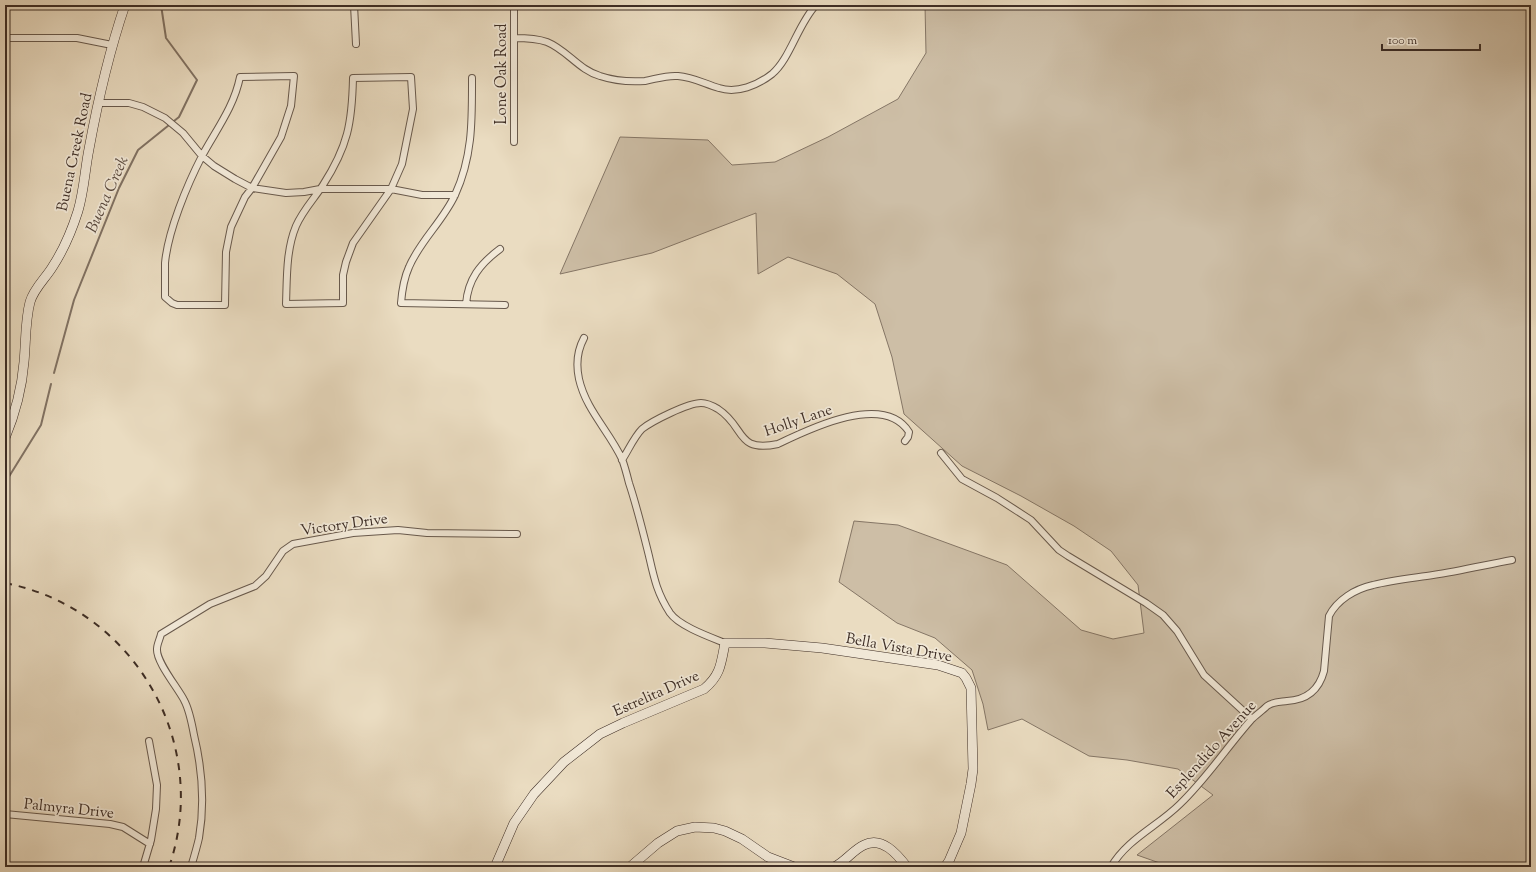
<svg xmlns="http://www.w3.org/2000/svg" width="1536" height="872" font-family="'Sorts Mill Goudy',serif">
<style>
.green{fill:#cdbea6;stroke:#857666}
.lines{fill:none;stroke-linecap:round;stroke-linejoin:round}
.stream{stroke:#817263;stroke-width:2}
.street-casing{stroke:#68594c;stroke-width:8}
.secondary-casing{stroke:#3d2d25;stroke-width:10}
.street{stroke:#f1e8d7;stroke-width:6}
.secondary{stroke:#f1e8d7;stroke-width:9}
.rail{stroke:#3d2d25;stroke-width:2;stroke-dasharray:7 7;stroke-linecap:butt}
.labels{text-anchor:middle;stroke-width:3.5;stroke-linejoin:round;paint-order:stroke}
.street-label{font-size:15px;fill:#3d2d25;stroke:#f1e8d7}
.water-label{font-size:16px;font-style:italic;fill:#5a4a3f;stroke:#f1e8d7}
</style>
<rect width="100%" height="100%" fill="#eadcc1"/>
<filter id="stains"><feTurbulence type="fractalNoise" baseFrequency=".005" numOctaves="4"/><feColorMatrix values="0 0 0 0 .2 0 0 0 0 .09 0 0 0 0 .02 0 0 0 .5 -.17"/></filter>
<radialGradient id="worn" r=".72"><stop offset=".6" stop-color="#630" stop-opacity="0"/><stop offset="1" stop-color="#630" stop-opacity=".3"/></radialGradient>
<path class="green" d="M925,5H1531V867H1171L1137,855L1213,795L1178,769L1127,760L1089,756L1022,719L988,730L983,704L972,670L935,638L897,623L839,582L854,521L898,525L1007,565L1081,630L1113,639L1144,633L1138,585L1111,551L1074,526L1021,496L962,466L904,414L892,357L875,304L837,274L788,257L758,274L756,213L652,253L560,274L620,137L708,140L732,165L775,162L828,137L898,99L926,53Z"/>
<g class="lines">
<path class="stream" d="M54,373L74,300L119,188L138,150L179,117L197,80L166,38L161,5
M5,483L41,425L51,384"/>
<defs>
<path id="street" d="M354,5L356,44
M514,5V142
M237,6V5
M5,38H77L112,45
M514,38C525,38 536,38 547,42C567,50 579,70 600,76C615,81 630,82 645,81C656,79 666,75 678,76C693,77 705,84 719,88C737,94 758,85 772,74C790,59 798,24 816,5
M294,76L291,106L281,137L252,188L245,197L231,227L226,252L225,305H177L172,303L165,297C165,286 165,274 165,263C168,231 187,185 202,156C216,130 234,107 240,77Z
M411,77L413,109L402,164L391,189L353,243L346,262L343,275V303L286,304C287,278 286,250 296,226C303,210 314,199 323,185C348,146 352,123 353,78Z
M472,78C472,119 473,156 455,195C443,221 420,241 409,267C404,278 402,291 401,303L505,305
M98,103H129L143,107L165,118L183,133L202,156L214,166L235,179L252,188L286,193L304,192L320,189H391L422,195H455
M466,304C468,279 480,264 500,249
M584,338C577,351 576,365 579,379C586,410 609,431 622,459C625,467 627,475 629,483C637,507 643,532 649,556C654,578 657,593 670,613C679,626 710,637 725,643
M941,453L962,479L997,498L1031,520L1059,550L1068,556L1146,603L1163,615L1177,631L1204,675L1252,719
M622,460C628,451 634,437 642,429C652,421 688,403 701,403C706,403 713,406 718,409C746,427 735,453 778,444C809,429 884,392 909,432L908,437L905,441
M5,814L110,824L123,827L150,844
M143,867L151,840L156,809L157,785L149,741
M191,867C194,857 197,847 199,838C205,803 202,768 194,735C192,724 189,709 184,700C178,688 156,662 157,649C157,644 160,639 161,634L210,604L255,586L266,576L283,551L293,544L353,533L398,530L427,533L517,534
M1111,867C1127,839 1158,826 1180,804C1207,778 1227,747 1251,720C1256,715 1262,711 1267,706C1272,702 1281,702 1287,701C1306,700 1319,690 1324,671L1329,616C1337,600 1355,589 1373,585C1392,580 1413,578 1433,575C1460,571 1485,565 1512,560"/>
<path id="secondary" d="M5,438C15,414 22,387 24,362C26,342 25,321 30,302C34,288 46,278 53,266C64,249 72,230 78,211C84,191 85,169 89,149C98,100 109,52 125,5
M495,867L514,823L534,794L564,762L600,734L623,723L704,689C721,675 721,663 725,643H765L822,648L938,665L962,673L966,678L971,688L973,769L971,784L961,833L949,861L945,867
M630,867L658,843L677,831L695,827L714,828L725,831L742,839L768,857L794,867
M834,867C845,862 853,850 864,845C882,836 897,854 907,867"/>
</defs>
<use href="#street" class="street-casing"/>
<use href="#secondary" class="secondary-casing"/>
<use href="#street" class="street"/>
<use href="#secondary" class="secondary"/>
<path class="rail" d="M5,583C134,608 212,743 169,867"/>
</g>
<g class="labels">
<g class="street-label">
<text transform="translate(501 74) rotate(-90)" y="5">Lone Oak Road</text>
<text transform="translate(74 152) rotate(-78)" y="5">Buena Creek Road</text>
<text transform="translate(798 420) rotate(-19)" y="5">Holly Lane</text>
<text transform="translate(344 524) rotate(-8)" y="5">Victory Drive</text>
<text transform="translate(899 647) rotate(10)" y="5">Bella Vista Drive</text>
<text transform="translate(656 693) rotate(-24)" y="5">Estrelita Drive</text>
<text transform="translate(1211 749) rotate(-48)" y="5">Esplendido Avenue</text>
<text transform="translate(69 808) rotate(6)" y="5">Palmyra Drive</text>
</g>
<g class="water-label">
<text transform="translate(106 194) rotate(-66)" y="6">Buena Creek</text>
</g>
</g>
<rect width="1536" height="872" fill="none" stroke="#eadcc1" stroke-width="20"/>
<rect x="6" y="6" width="1524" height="860" fill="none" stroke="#3d2d25" stroke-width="2"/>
<rect x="10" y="10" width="1516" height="852" fill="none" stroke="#3d2d25"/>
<path d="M1382 44v6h98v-6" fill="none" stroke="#3d2d25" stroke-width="2"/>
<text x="1388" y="44" font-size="12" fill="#3d2d25" stroke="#f1e8d7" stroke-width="3" paint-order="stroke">100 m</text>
<rect width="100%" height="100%" filter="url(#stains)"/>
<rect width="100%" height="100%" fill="url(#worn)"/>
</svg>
